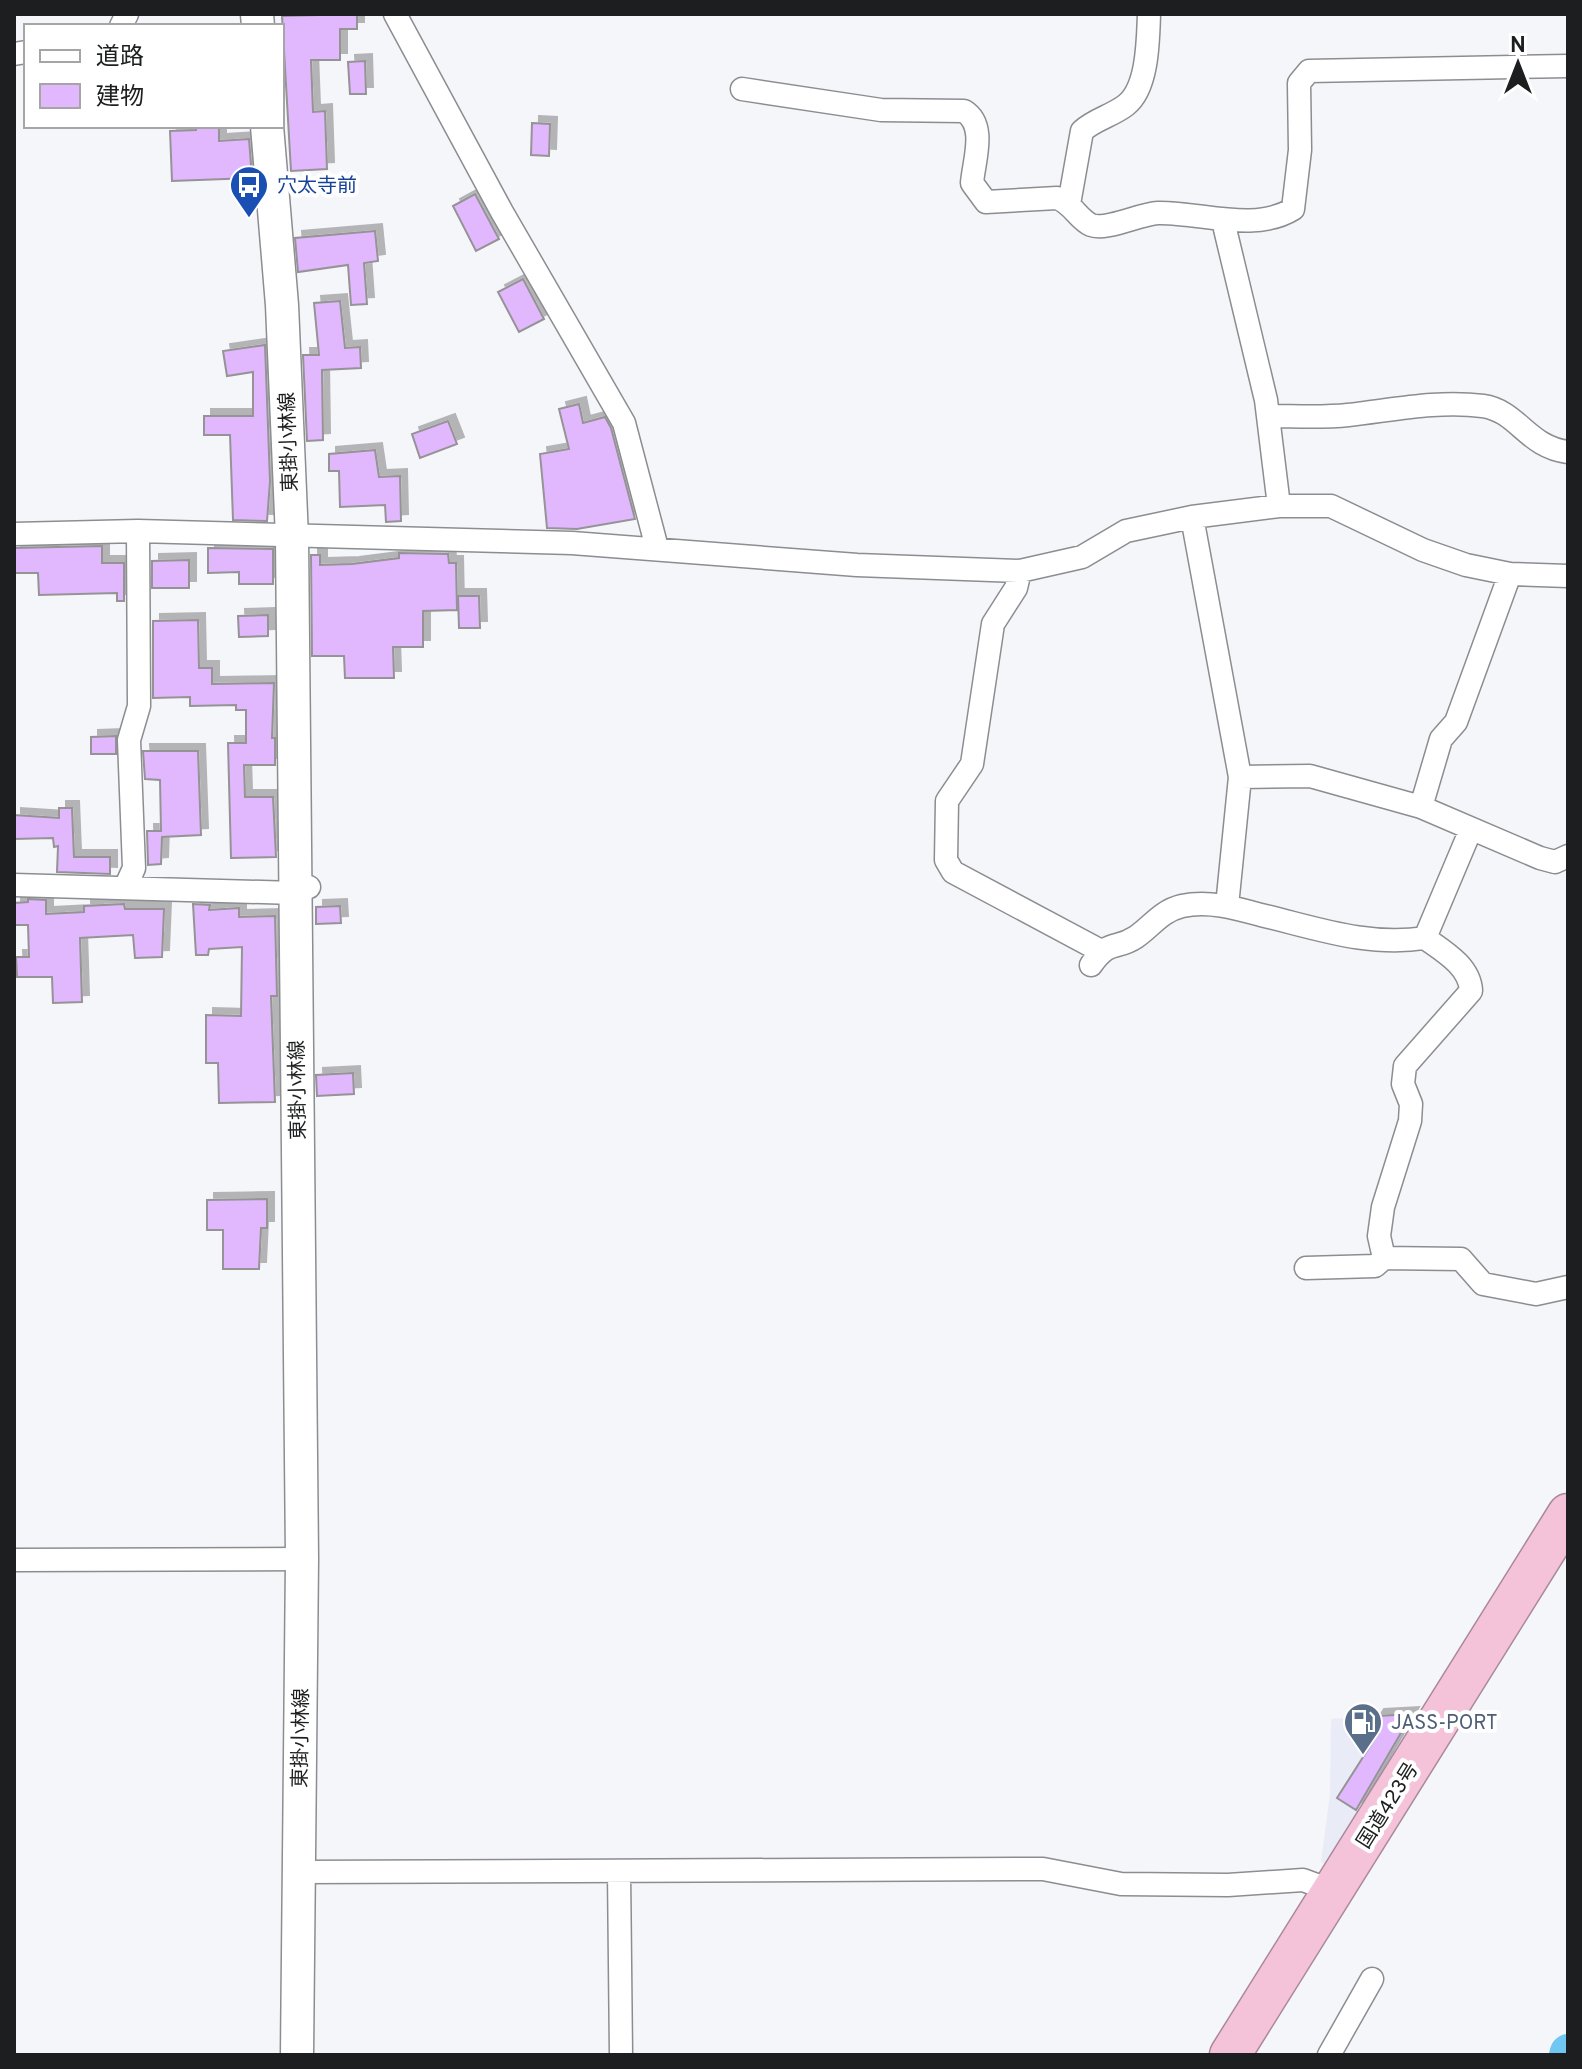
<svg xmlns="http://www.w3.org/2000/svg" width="1582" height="2069" font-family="Overpass,'Noto Sans JP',sans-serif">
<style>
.built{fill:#e9ebf7}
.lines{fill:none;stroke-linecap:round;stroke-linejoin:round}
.river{stroke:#6fc7f2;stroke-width:36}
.building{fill:#e1b8fd;stroke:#959396;stroke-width:2;filter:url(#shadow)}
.street-casing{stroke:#8c8d91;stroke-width:25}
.secondary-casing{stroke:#8c8d91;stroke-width:35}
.highway-casing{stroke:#a98999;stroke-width:43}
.street{stroke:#fff;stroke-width:22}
.secondary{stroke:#fff;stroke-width:32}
.highway{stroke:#f4c3da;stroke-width:40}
.labels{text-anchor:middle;stroke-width:8;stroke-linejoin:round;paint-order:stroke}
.transit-label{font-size:20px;fill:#164399;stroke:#fff;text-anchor:start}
.street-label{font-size:20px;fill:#1d1e1f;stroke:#fff}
.service-label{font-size:20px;fill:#4e5e75;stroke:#fff;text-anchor:start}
</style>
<defs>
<filter id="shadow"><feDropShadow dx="7" dy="-7" stdDeviation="0" flood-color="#0004"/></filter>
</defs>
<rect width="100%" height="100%" fill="#f5f6fa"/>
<path class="built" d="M1416,1713L1423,1715L1327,1865L1321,1862L1330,1794L1331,1719Z"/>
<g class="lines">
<path class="river" d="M1567,2055L1568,2052"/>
</g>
<path class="building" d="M357,14V29H340V60H311L313,112L325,111L327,169L291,171L282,16Z
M365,61L366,94H350L348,62Z
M532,123L550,124L549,156L531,155Z
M196,126H219V141L249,139L252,178L172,181L170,131L196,130Z
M475,194L499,239L476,251L453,206Z
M375,231L378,261L364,263L367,304L351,305L348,265L298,272L295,238Z
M523,279L544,319L519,332L498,292Z
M340,301L345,348L360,347L361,368L322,370L323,440L307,441L303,355H319L314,303Z
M265,345L270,481L267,521L233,520L230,435H204V416H253V372L227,376L223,351Z
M579,404L583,423L605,417L611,428L635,519L577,529L547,528L540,454L569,449L559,409Z
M448,421L457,444L420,458L412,434Z
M375,450L379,477L400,476L401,521L386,522L385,505L340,507L339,471H329V454Z
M102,546V563H124V601H117V593L39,595L38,573H14V548Z
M208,548L273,549V584H239V572L208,573Z
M399,553L448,554L449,563H456L457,610L423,611V647H393L394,678H345L344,656H312L311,555H320V565L352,564L399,558Z
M189,560V588H152V561Z
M458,596H479L480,628H459Z
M268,615V636L239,637L238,616Z
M198,620L199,668H212V684L274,683L272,738H275V765H244L245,797H273L276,857L231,858L228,743H246V710H236V705L190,706V697L153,698V621Z
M116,736V754H91V737Z
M143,751H198L201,835L162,837L161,864L148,865L147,831H161L160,780L145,779Z
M59,808H72L74,857H110V874L57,872L58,846L54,847L53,838L14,839V815L59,818Z
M28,899L46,900V914L84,912V906L124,904L125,909H164L162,957L135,958L133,935L80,938L82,1002L53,1003L52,977H17L16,957H29L28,925H14V903L28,902Z
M193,904L210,905L209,910L239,908V917L275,916L277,996H271L275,1102L219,1103L218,1063H206V1015L241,1016L242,947L209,949L208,955H196Z
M340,906L341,923L316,924V907Z
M353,1073L354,1094L317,1096L316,1075Z
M267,1199V1228H261L259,1269H223V1230H207V1200Z
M1412,1714L1356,1810L1337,1798L1379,1732L1371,1726L1377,1716Z"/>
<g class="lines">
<defs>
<path id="street" d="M395,14L502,212L624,423L657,548
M121,26L127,14
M14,54L26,52
M742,89L881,110L964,111C987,125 974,160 972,183L986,202L1057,198C1072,203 1078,219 1091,225C1106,231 1139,214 1158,213C1201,212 1254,233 1293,209L1300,150L1299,83L1309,71L1568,66
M1069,204L1082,131C1095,119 1112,116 1126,105C1148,88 1148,40 1149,14
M1227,220L1225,229L1266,400L1279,506
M1268,416C1294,416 1322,418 1348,415C1393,410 1438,400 1483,406C1518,411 1527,447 1568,452
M1192,517L1240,777L1227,906
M14,534L138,531L572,543L857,565L1020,571L1082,557L1126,531L1192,517L1279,506H1331L1423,550L1466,565L1510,574L1568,576
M1020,571L1016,588L993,624L972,764L947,801L946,860L953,872L1101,951
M1240,777L1310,776L1421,807L1540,858L1555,862L1568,856
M1421,807L1441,739L1456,722L1510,574
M14,885L295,893L309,887
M125,888L134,868L129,740L139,706L138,531
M1091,965C1110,938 1115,951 1136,937C1152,926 1161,911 1182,906C1208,900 1236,908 1261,915C1316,928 1368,947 1425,938L1471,829
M1384,1258L1379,1236L1383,1207L1410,1121L1411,1104L1403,1084L1405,1066L1471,991C1470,966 1443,951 1425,938
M1306,1268L1375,1266L1384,1258L1461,1259L1483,1284L1536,1294L1568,1287
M14,1560L302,1559
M619,1871L621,2055
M299,1872L1043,1869L1121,1884L1228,1885L1303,1880L1333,1891
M1329,2055L1372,1979"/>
<path id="secondary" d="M257,14L258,26
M267,126L282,305L292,538L302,1559L297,2055"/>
<path id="highway" d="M1230,2055L1568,1514"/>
</defs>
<use href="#street" class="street-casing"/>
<use href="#secondary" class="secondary-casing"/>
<use href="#highway" class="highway-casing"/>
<use href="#street" class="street"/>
<use href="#secondary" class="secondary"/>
<use href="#highway" class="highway"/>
</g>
<defs>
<symbol id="bus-pin" viewBox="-11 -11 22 30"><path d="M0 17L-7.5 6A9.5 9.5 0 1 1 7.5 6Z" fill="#1a4fb4" stroke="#fff"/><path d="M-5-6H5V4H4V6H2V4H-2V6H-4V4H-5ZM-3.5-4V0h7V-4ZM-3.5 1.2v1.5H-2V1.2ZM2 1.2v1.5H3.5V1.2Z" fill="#fff"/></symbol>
<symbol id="fuel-pin" viewBox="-11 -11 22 30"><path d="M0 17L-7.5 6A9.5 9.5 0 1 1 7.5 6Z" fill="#5c6f8a" stroke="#fff"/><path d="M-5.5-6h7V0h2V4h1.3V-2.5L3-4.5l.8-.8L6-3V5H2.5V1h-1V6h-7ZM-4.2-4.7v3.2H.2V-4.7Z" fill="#fff"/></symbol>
</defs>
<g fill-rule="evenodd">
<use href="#bus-pin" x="227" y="163" width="44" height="60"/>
<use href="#fuel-pin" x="1341" y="1700" width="44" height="60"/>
</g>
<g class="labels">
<g class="transit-label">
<text x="277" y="192">穴太寺前</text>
</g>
<g class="street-label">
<text transform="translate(288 442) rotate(-92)" y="7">東掛小林線</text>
<text transform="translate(297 1090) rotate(-91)" y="7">東掛小林線</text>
<text transform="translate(300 1738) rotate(-89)" y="7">東掛小林線</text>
<text transform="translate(1387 1805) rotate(-58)" y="7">国道423号</text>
</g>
<g class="service-label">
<text x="1391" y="1729">JASS-PORT</text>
</g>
</g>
<rect width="1582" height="2069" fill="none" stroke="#1d1e1f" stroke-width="32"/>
<rect x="24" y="24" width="260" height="104" fill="#ffffff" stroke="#a5a5a5" stroke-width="2"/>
<rect x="40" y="50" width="40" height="12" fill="#ffffff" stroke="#a5a5a5" stroke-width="2"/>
<text x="96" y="64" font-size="24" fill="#1d1e1f">道路</text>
<rect x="40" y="84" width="40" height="24" fill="#e1b8fd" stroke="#a5a5a5" stroke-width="2"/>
<text x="96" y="104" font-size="24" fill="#1d1e1f">建物</text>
<g transform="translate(1518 64)" stroke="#ffffff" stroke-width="6" paint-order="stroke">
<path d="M0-6L14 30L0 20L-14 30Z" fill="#1d1e1f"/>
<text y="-12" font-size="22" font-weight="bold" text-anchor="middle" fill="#1d1e1f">N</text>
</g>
</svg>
